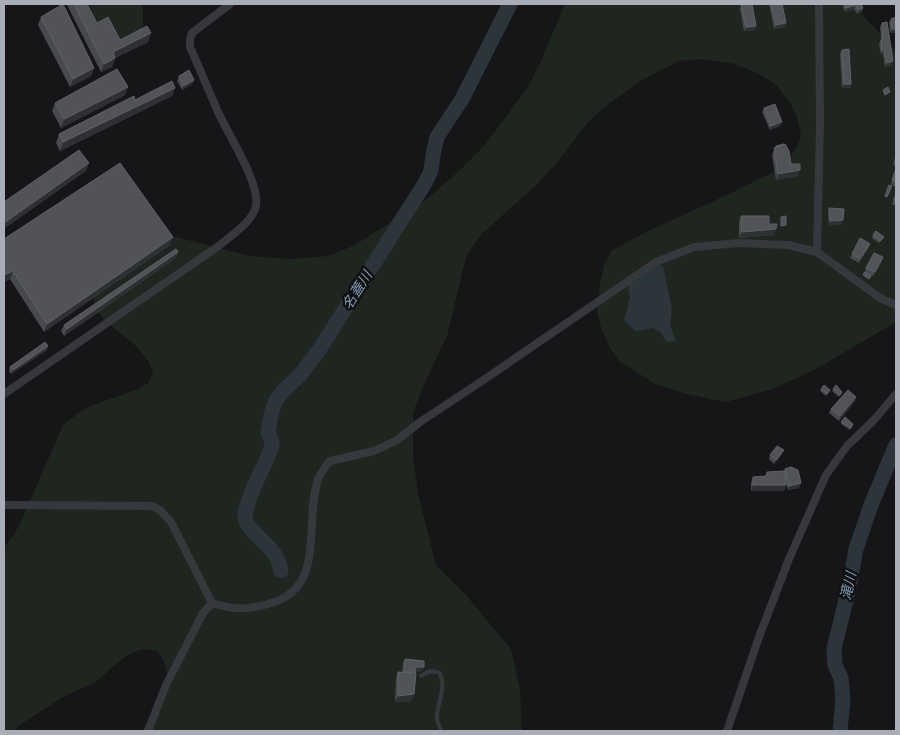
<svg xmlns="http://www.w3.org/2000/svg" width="900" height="735" font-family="'IBM Plex Sans','Noto Sans JP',sans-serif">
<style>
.green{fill:#1e261f}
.water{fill:#2c353c}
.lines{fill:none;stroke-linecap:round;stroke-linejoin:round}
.river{stroke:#2c353c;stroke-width:15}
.service{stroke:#37383d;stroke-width:4}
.minor{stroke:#37383d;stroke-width:8}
.wall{fill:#47494d}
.shaded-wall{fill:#2f3033}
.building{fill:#525359;stroke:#5f6168}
.labels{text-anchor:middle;stroke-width:5;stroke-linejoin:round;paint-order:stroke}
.water-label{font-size:14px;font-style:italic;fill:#7f9bb3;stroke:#111113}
</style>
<rect width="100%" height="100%" fill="#161618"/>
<path class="green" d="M89,4H143V30L120,46L99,27Z
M565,4H854L866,19L896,51V322L816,369L773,389L726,402L686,394L655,384L619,361L610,348L602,331L597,311L600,284L604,264L611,251L646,232L729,194L773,172L786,162L797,147L801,136L797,117L789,101L775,84L757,73L735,64L702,59L679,61L642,80L607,105L588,122L556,164L535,186L483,233L474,244L466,257L447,336L421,391L413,413V457L418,494L436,565L465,594L511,649L520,689L522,731H143L167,681C167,669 165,659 157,651L142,649L126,656L94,683L63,697L21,724L14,731H4V547L14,535L23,517L63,425L85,408L138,389L148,383L153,373L149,362L137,347L104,320L95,307L91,283L144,233L176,237L249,256L290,259L328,256L353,246L426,200L459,171L484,146L528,87L541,61Z"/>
<path class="water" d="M656,265L663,266L672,309L670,325L676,341L666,342L662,333L653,328L635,331L624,320L630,297L628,287L631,282Z"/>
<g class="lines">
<path class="river" d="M281,571C278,544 244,533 245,515C246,498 266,464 272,446V443L268,431L272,411L276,400L284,390L300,375L319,350L425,183L431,171L433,155L437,137L462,99L510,4
M840,731L843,699L841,678L835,665L834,649L850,583L856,549L871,505L896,445"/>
<path class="service" d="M421,676C428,671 432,670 440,673C449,696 428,712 442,731"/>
<path class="minor" d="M817,252L820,125L819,4
M4,394L220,245C231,235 252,223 256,206C260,183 229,136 219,114C209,92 200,69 190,47V39L192,33L230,4
M4,505L152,506L161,511L171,522L212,603C234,610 245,610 268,604C328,589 303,523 318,480C320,473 326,466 330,461L374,451L397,440L420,422L482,381L656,262L694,247L739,243L788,245L817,252L880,298L896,305
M148,731L166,685L203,613L212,603
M727,731L759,637L789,559L826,475L847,446L874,420L896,394"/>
</g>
<path class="wall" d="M68,4H87L97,23L120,40L148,42L115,58L112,67L101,72L67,5Z
M742,4H752L755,30L744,31L740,9Z
M769,4H782L786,23L785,27L774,29Z
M842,4H861L862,12L857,14L854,9L845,12Z
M41,17L94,68L91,76L70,87L38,25Z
M896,17V36V33H890L889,23L891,19Z
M882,23L893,61L891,66L885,67L883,55H881L879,44L881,39L880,27Z
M842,50L850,88H842L840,54Z
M179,76L194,80L192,84L182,90L177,81Z
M128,87L125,95L61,128L52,111L55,103Z
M175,88L172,96L60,151L56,143L59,134L135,100Z
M764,108L780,126L770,130L762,112Z
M776,146L791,164L798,176L776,180L772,155Z
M896,154V167L893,164Z
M896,168V185L895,187L891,184Z
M896,193V206L892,204Z
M829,208L843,220L841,225H829L828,213Z
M741,216L774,235L739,238V222Z
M873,235L883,239L879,243L872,238Z
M4,239L170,245L44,332L10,279L4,282Z
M870,244L868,248L859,263L850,258L852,254Z
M178,252L176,258L64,336L61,331L64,325Z
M882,262L873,276L869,274L871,275L869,280L863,276L866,268Z
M47,350L11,374L9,371L10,367Z
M821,389L830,390L826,396L820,391Z
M833,389L841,394L839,397L832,391Z
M855,401L839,421L829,413L831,409Z
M841,422L853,424L850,430L841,424Z
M782,454L774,464L769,459L770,455Z
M785,469L799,488L788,490L786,484L784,491H751V483L753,477L765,476L767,472L784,471Z
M405,659L422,671L416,672L414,694L411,701L395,702L396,679L398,672L402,673L403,663Z"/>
<path class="shaded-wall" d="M856,5L854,9L845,12L846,8Z
M863,8L862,12L857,14L858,10Z
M786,23L785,27L774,29L776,25Z
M756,26L755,30L744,31L746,27Z
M892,29H896V33H890Z
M151,33L148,42L110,60L113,52Z
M882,51H884L883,55H881Z
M115,58L112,67L101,72L104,64Z
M893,61L891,66L885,67L887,63Z
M94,68L91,76L70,87L73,79Z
M194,80L192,84L182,90L183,86Z
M844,84H851L850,88H842Z
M128,87L125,95L61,128L64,119Z
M175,88L172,96L60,151L63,142Z
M782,122L780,126L770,130L771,126Z
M89,163L86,171L4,229V223Z
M800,170L798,176L776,180L778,174Z
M843,220L841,225H829L830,221Z
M776,229L774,235L739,238L742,232Z
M173,237L170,245L44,332L47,324Z
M870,244L868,248L859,263L860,259Z
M178,252L176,258L64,336L67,329Z
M883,257L882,262L873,276L875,272Z
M13,271L10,279L4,282V275Z
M48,346L47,350L11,374L13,370Z
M856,397L855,401L839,421L840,416Z
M784,450L782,454L774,464L776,460Z
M801,483L799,488L788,490L789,486Z
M753,485H786L784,491H751Z
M416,667H424L422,671L415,672Z
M414,694L411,701L395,702L398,696Z"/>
<path class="building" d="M63,4L94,68L73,79L41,17Z
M74,4H87L97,23L108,17L120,40L147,26L151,33L113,52L115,58L104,64Z
M745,4H752L756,26L746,27L741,5Z
M771,4H782L786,23L776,25Z
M845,4H861L863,8L858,10L856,5L846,8Z
M896,17V29H892L891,19Z
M887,22L893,61L887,63L884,51H882L881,40L883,39L882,23Z
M849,49L851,84H844L842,50Z
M117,69L128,87L64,119L55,103Z
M189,70L194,80L183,86L179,76Z
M172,81L175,88L63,142L59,134L134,96L135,100Z
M888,87L890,92L885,95L883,90Z
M775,104L782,122L771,126L764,108Z
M784,144L776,148V146Z
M785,144L789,151L791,164H800V170L778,174L774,148Z
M79,150L89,163L4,223V202Z
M120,163L173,237L47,324L13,271L4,275V239Z
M896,168V183L892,180Z
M889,185L892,186L887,197L885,196Z
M896,193V201L894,200Z
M829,208L844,209L843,220L830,221Z
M741,216H769V224H777L776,229L742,232Z
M786,216V225L781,226V217Z
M876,231L884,237L880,241L873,235Z
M860,238L870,244L860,259L852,254Z
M176,249L178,252L67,329L64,325Z
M874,253L883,257L875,272L866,268Z
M865,272L871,275L870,278L863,274Z
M45,342L48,346L13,370L10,367Z
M824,385L830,390L827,394L821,389Z
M836,385L842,392L840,395L833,389Z
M848,390L856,397L840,416L831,409Z
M845,417L853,424L851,428L841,422Z
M777,446L784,450L776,460L770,455Z
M791,467L798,470L801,483L789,486L785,469Z
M785,471L786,485H753V477L767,476V472Z
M405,659L424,661V667H416L415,672H404Z
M398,672L416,673L414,694L398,696Z"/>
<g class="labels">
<g class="water-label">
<text transform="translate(357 290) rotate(-58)" y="5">名蓋川</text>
<text transform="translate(848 586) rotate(-78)" y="5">滝川</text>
</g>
</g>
<rect width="900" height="735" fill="none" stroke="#a8adb8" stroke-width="10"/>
</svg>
